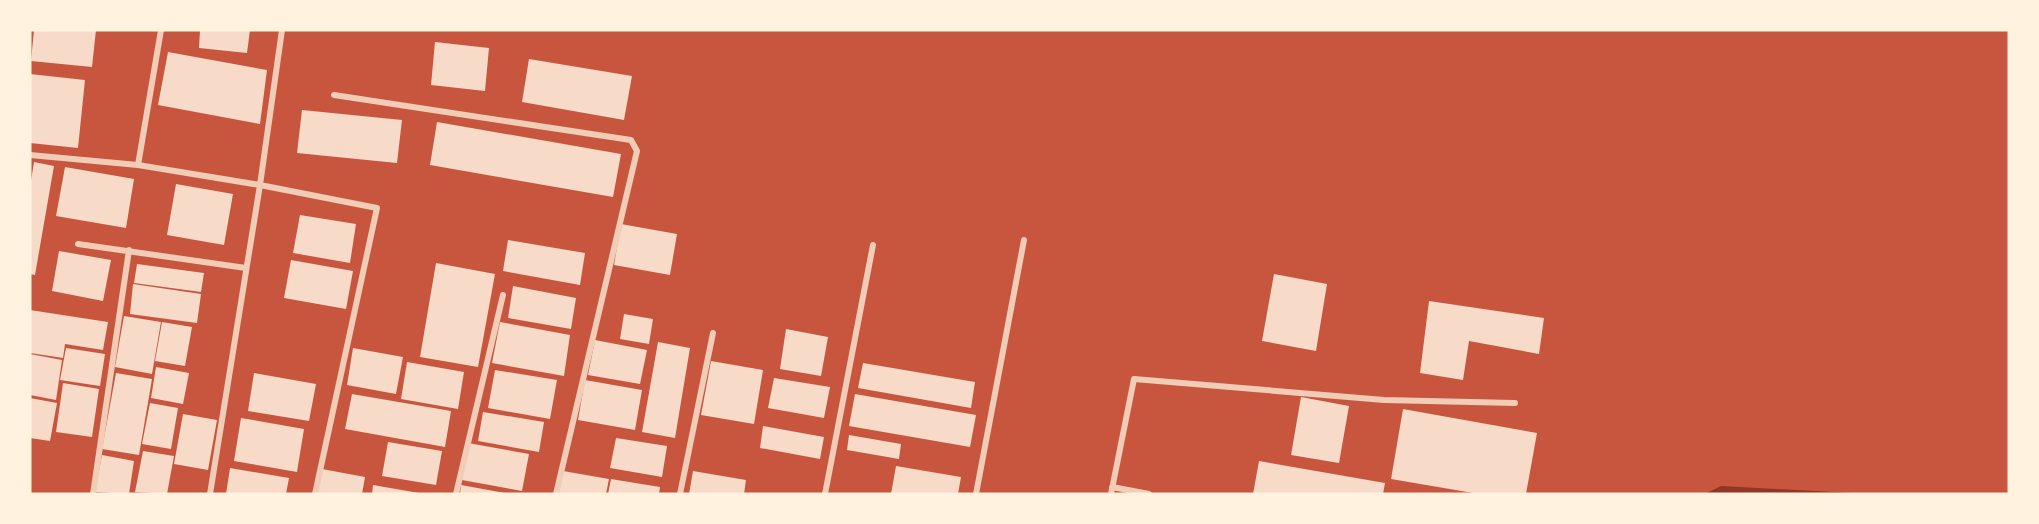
<svg xmlns="http://www.w3.org/2000/svg" width="2039" height="524" font-family="'Space Grotesk',sans-serif">
<style>
.water{fill:#8f3625}
.building{fill:#f7dbc8}
.lines{fill:none;stroke-linecap:round;stroke-linejoin:round}
.minor{stroke:#f1ccb7;stroke-width:6}
</style>
<rect width="100%" height="100%" fill="#c8553d"/>
<path class="water" d="M1721,486L1853,493L1856,494H1705Z"/>
<path class="building" d="M34,30H96L92,67L31,61Z
M200,30H250L247,53L199,48Z
M435,42L489,48L485,91L431,85Z
M168,52L267,70L260,124L158,105Z
M529,59L632,76L624,120L522,102Z
M30,74L85,80L78,148L30,143Z
M302,110L402,120L397,163L297,153Z
M437,122L621,154L613,197L430,165Z
M34,162L54,166L35,275L30,274V187Z
M65,167L134,179L126,228L56,216Z
M176,184L233,194L224,245L167,235Z
M300,215L356,224L350,263L293,253Z
M621,224L677,234L670,275L614,265Z
M508,240L585,253L580,285L503,271Z
M59,251L111,260L103,301L52,291Z
M291,260L353,271L346,309L284,298Z
M436,263L495,274L478,367L420,357Z
M137,264L204,273L201,292L134,283Z
M1274,274L1327,284L1316,351L1262,341Z
M133,284L201,294L197,323L130,314Z
M513,286L576,298L571,329L508,318Z
M1429,301L1544,318L1539,354L1469,341L1463,380L1420,373Z
M30,310L108,322L103,350L65,344L63,358L30,353Z
M624,314L653,319L649,344L620,339Z
M124,316L161,322L152,374L115,367Z
M162,322L192,327L185,366L155,361Z
M500,322L570,335L564,376L492,363Z
M786,329L828,337L821,376L780,369Z
M595,340L647,350L640,384L588,375Z
M658,342L690,348L675,438L642,432Z
M66,348L105,354L100,386L60,380Z
M353,348L403,357L396,394L347,385Z
M30,354L62,360L56,400L30,395Z
M711,361L763,370L754,424L701,415Z
M407,362L464,372L458,409L401,399Z
M863,363L975,382L971,408L858,388Z
M156,367L189,373L183,404L151,398Z
M495,370L557,380L550,419L488,408Z
M116,373L152,379L139,455L102,449Z
M254,373L316,384L309,421L248,411Z
M774,378L830,387L824,418L768,408Z
M585,380L642,390L635,430L578,420Z
M63,383L99,389L92,437L56,432Z
M352,394L451,411L445,447L345,429Z
M855,394L976,415L970,447L849,426Z
M1301,397L1349,406L1339,463L1291,455Z
M30,398L57,403L50,441L30,438Z
M150,403L178,408L171,449L142,444Z
M1403,409L1537,433L1526,494H1479L1391,479Z
M483,412L544,422L539,452L478,441Z
M183,414L217,420L208,470L174,464Z
M241,418L304,429L297,472L234,461Z
M763,426L824,437L820,459L760,448Z
M849,435L901,444L899,459L847,450Z
M616,438L667,446L662,477L610,468Z
M388,442L442,451L436,485L382,476Z
M468,443L529,454L522,491L462,480Z
M143,451L174,456L167,494L135,492Z
M102,455L134,461L129,494L95,492Z
M1259,461L1385,483L1383,494H1253Z
M896,466L961,477L958,494H891Z
M230,468L289,478L286,494H226Z
M322,469L365,477L362,494H317Z
M563,471L609,479L606,494H558Z
M693,471L746,480L744,494H689Z
M611,479L660,487L659,494H608Z
M373,485L419,493V494H372Z
M461,485L505,493L504,494H460Z"/>
<g class="lines">
<path class="minor" d="M334,95L631,140L637,151L556,494
M30,155L138,165L260,185L377,208L315,494
M138,165L161,30
M78,244L246,268
M1112,487L1149,494
M93,494L129,250
M210,494L260,185L282,30
M456,494L503,295
M680,494L713,333
M825,494L873,245
M976,494L1024,240
M1111,494L1134,379L1384,400L1515,403"/>
</g>
<rect width="2039" height="524" fill="none" stroke="#fff3e0" stroke-width="63"/>
</svg>
